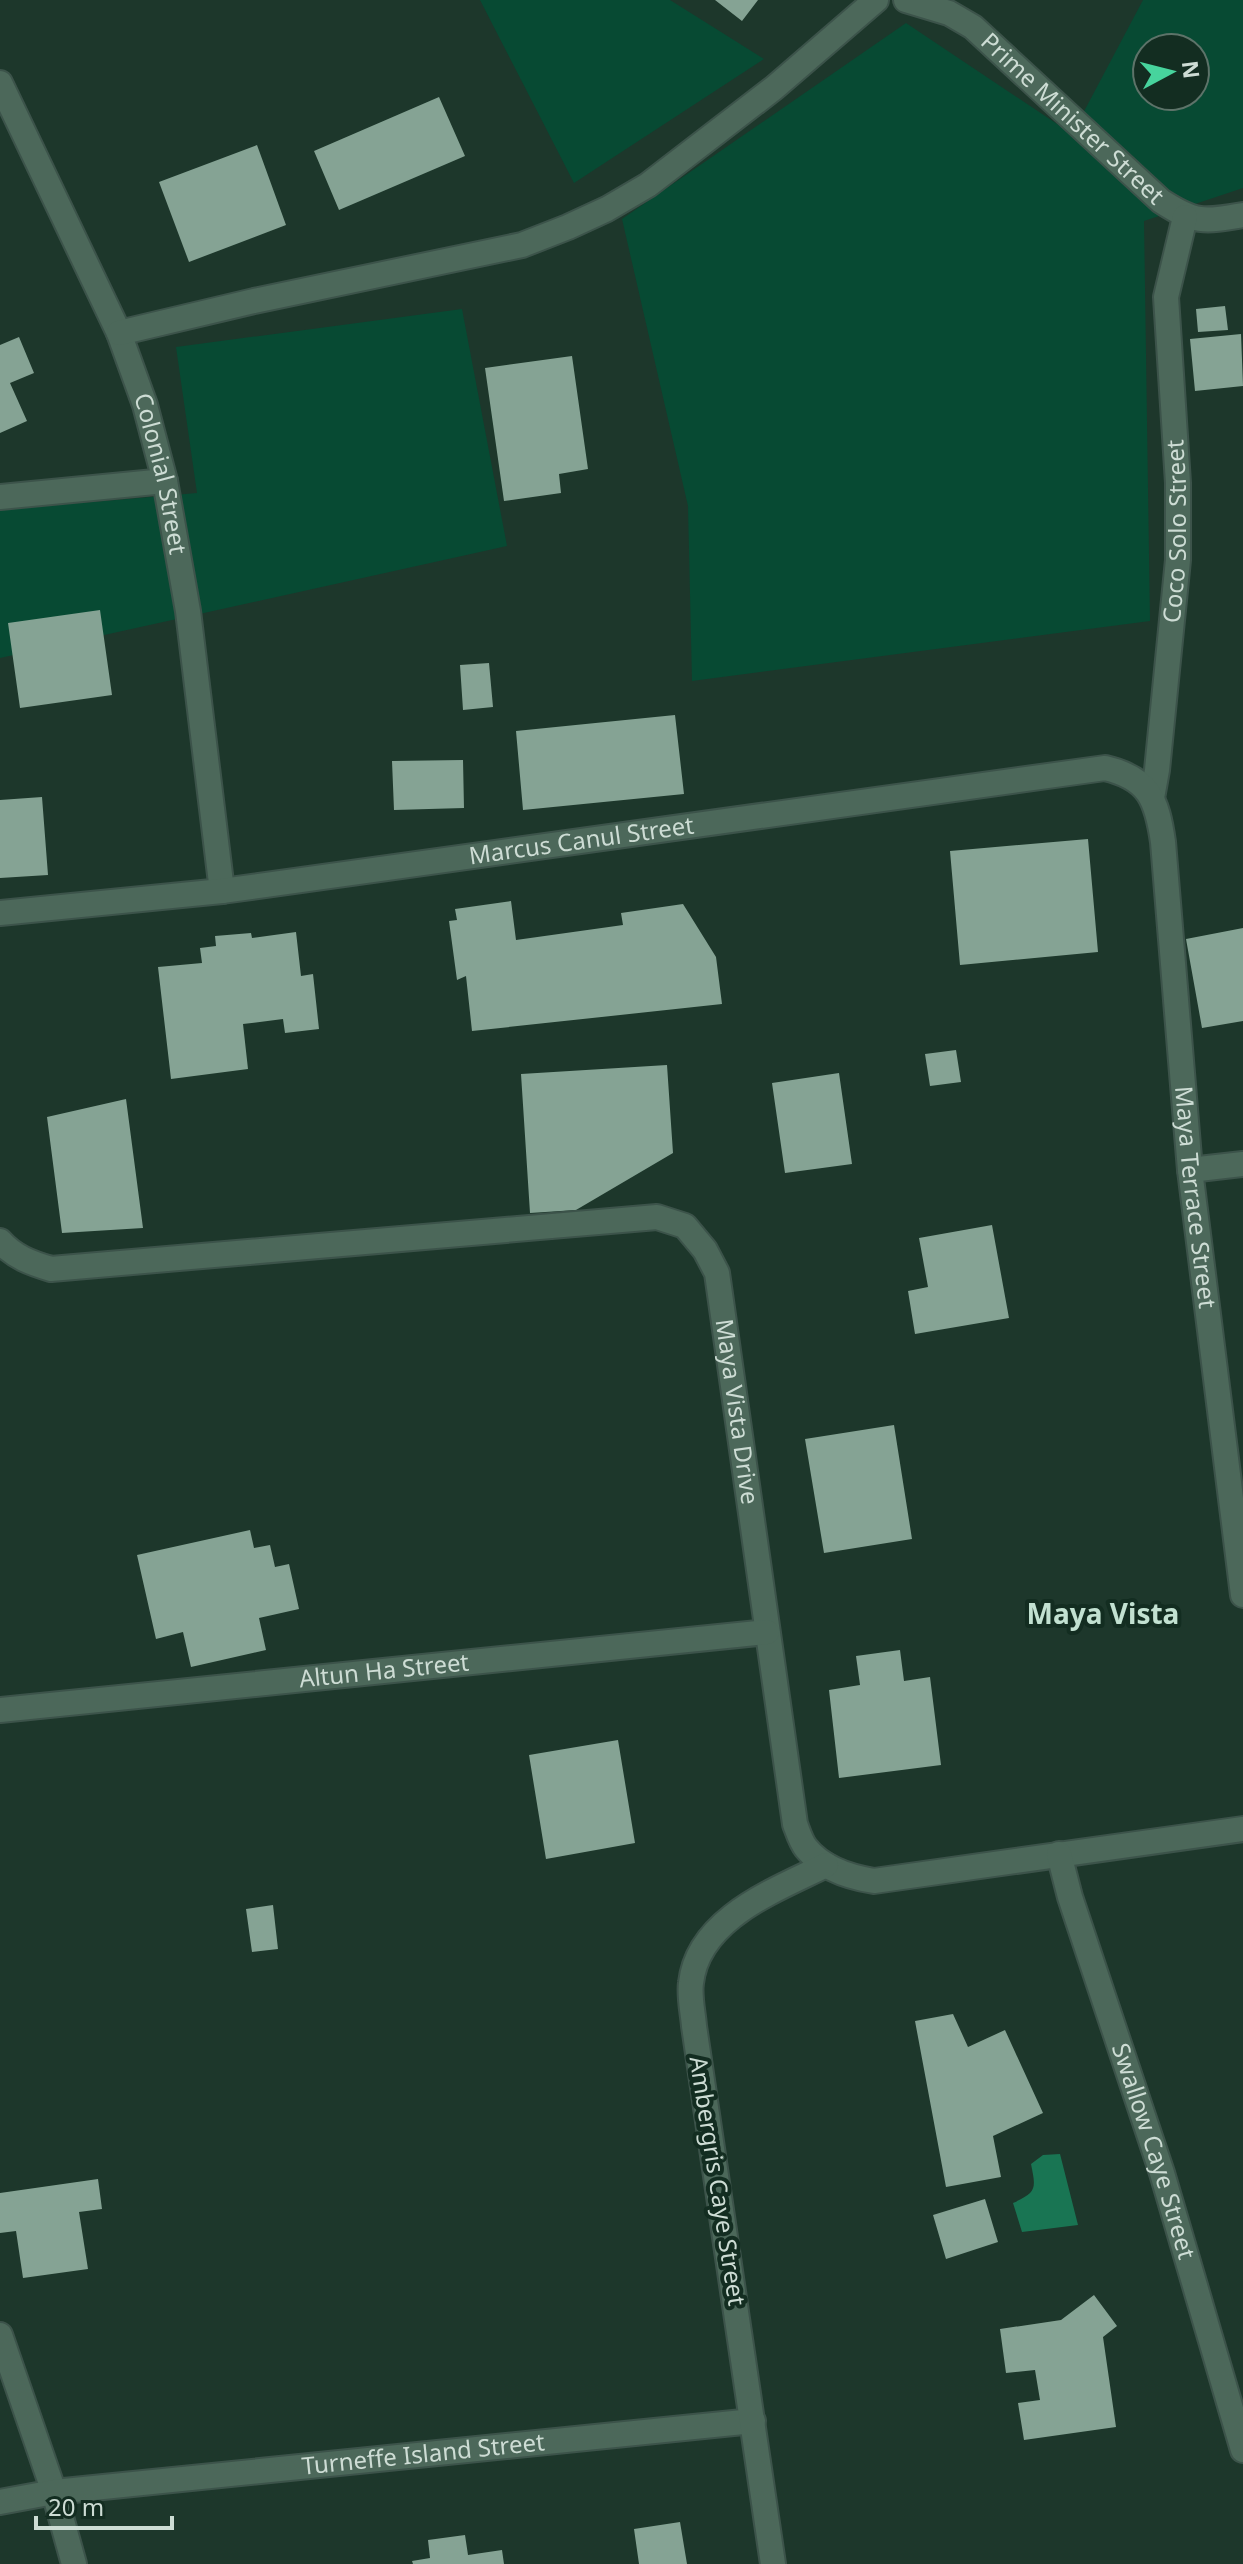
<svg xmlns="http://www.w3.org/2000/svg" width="1243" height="2564" font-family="'Noto Sans',sans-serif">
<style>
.green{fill:#074a33;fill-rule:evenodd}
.water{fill:#197553}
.building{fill:#85a394}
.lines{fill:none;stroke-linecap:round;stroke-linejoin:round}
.street-casing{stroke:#3c534a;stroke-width:28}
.street{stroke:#4c685a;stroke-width:24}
.labels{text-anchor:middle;stroke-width:8;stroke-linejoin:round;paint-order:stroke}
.street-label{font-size:24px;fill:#cddcd4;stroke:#132d21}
.quarter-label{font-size:28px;font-weight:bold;fill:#c2e1d1;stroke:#132d21}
</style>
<rect width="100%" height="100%" fill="#1d372b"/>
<path class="green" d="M480,0H670L764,59L574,183Z
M1143,0H1243V188L1144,221L1150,621L692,681L688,506L622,219L906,23L1072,134ZM1147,48H1195V96H1147Z
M462,309L507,546L0,658V510L197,493L176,347Z"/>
<path class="water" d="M1060,2154L1078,2225L1022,2232L1013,2203C1037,2192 1036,2189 1031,2164L1043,2155Z"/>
<path class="building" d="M715,0H758L742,21Z
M439,97L465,156L339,210L314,151Z
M257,145L286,225L189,262L159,182Z
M1225,306L1228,330L1198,332L1196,309Z
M1241,334L1243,386L1195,391L1190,339Z
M19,337L34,373L10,383L27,421L0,433V345Z
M572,356L588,469L559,474L561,493L504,501L485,368Z
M100,610L112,695L20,708L8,623Z
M489,663L493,707L463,710L460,665Z
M675,715L684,794L523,810L516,731Z
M463,760L464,808L394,810L392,761Z
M42,797L48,875L0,878V800Z
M1088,839L1098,952L960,965L950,851Z
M511,901L516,940L623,925L621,913L683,904L716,957L722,1004L472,1031L466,976L457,980L449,921L457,920L455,909Z
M1243,928V1021L1202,1028L1186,939Z
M296,932L301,976L313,974L319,1029L285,1033L283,1019L243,1024L248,1069L171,1079L158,967L202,963L200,948L216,946L215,936L251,933L252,938Z
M956,1050L961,1082L930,1086L925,1054Z
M667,1065L673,1153L576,1210L530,1213L521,1074Z
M839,1073L852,1164L785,1173L772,1083Z
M126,1099L143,1228L62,1233L47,1117Z
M992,1225L1009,1318L915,1334L908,1291L928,1287L919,1238Z
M894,1425L912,1539L824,1553L805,1439Z
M250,1530L254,1548L270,1545L275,1567L289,1564L299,1609L259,1618L266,1650L191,1667L183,1632L156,1639L137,1555Z
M900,1650L904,1681L930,1677L941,1765L839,1778L829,1690L860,1685L856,1656Z
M618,1740L635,1843L546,1859L529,1755Z
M273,1905L278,1949L252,1952L246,1909Z
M953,2014L968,2047L1005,2030L1043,2113L993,2136L1001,2177L946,2187L915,2021Z
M98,2179L102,2209L79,2212L88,2269L23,2278L16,2231L0,2233V2193Z
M985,2199L998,2242L946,2259L933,2215Z
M1094,2295L1117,2326L1103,2337L1116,2427L1024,2440L1018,2403L1040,2400L1035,2370L1006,2373L1000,2329L1061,2320Z
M680,2522L687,2564H639L634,2529Z
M465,2535L468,2555L502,2550L504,2564H413L412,2561L430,2558L428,2540Z"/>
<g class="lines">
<defs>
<g id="street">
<path id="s1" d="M906,0L949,13L973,27L1161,201C1195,223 1203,222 1243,215"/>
<path id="s2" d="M0,83L119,333L145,405L165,481L188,611L222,891"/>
<path d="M119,333L254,301L522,245L568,227L607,209L648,185L774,88L876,0"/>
<path d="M0,497L165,481"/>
<path id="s3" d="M1152,798L1157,770L1178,560V483L1166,297L1185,217"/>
<path id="s4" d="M0,913L222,891L1105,768C1149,778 1157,800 1163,842L1190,1170L1243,1595"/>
<path d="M1190,1170L1243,1164"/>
<path id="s5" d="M0,1241C14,1257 31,1263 51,1269L657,1217L685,1226L705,1250L717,1273L795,1824C798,1832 801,1842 806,1848C822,1868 849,1877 874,1881L1243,1829"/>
<path id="s6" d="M0,1710L767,1632"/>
<path id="s7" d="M1059,1854L1070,1897L1162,2173L1243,2450"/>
<path d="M0,2335L54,2492L74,2564"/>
<path id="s8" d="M0,2502L54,2492L753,2421"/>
<path d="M773,2564L694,2026C693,2013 689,1996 691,1983C698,1918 776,1890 826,1865"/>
</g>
</defs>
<use href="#street" class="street-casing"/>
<use href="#street" class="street"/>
</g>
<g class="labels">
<g class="street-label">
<text dy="8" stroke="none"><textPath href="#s1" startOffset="208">Prime Minister Street</textPath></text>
<text dy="8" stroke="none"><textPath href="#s2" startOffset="424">Colonial Street</textPath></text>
<text dy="8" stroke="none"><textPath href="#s3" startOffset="268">Coco Solo Street</textPath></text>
<text dy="8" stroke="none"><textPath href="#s4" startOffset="586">Marcus Canul Street</textPath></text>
<text dy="8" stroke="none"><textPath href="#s4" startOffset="1574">Maya Terrace Street</textPath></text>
<text dy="8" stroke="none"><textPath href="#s5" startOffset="894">Maya Vista Drive</textPath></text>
<text dy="8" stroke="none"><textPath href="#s6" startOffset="386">Altun Ha Street</textPath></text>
<text dy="8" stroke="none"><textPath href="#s7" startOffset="312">Swallow Caye Street</textPath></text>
<text transform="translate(717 2181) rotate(81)" y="8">Ambergris Caye Street</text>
<text dy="8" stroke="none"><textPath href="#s8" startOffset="426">Turneffe Island Street</textPath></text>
</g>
<g class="quarter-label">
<text x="1103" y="1624">Maya Vista</text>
</g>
</g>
<g transform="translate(1171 72) rotate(83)"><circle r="38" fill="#132d21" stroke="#5d7369" stroke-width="2"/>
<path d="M0-6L14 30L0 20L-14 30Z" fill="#47d49d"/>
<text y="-12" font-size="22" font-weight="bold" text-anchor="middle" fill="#cddcd4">N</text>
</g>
<path d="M36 2516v12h136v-12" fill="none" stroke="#cddcd4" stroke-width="4"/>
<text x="48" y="2516" font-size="24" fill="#cddcd4" stroke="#132d21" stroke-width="6" paint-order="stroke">20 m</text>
</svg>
